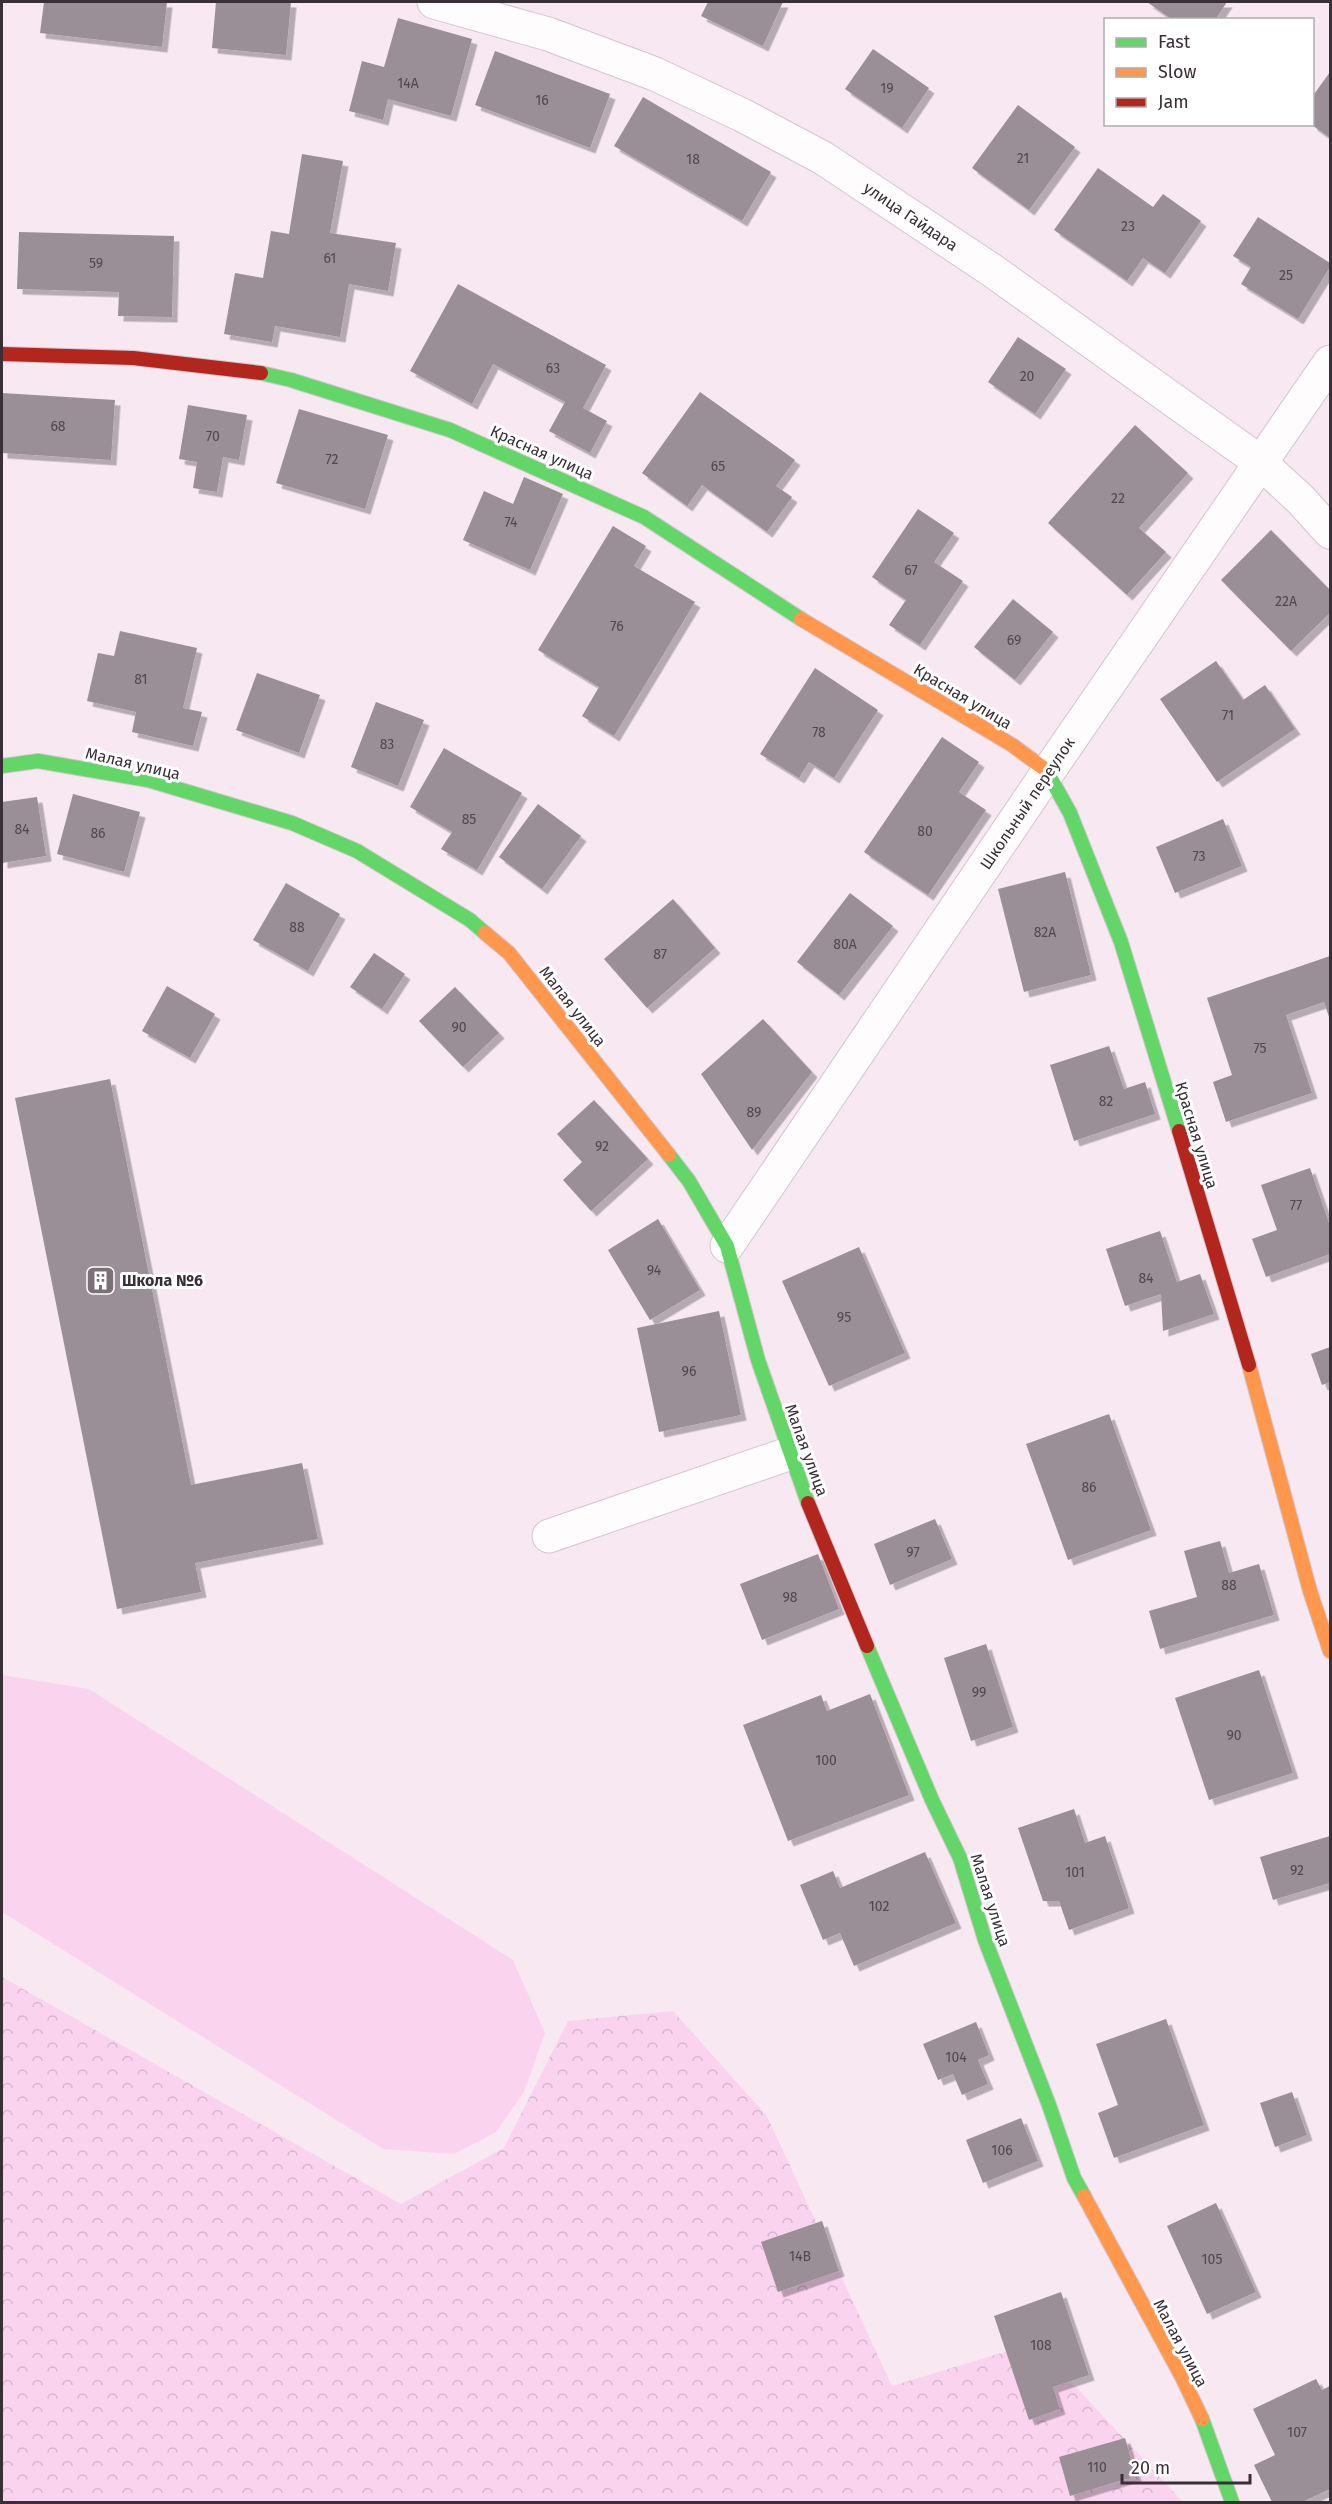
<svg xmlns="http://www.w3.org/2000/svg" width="1332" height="2504" font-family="'Fira Sans',sans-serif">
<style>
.forest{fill:url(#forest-crowns)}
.park{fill:#fad4ef}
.building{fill:#9a8f96;filter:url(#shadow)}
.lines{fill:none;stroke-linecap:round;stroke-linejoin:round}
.street-casing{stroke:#d2c6ce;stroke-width:35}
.fast-casing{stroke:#d2c6ce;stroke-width:16}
.slow-casing{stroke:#d2c6ce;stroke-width:16}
.jam-casing{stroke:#d2c6ce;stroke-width:16}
.street{stroke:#fefcfd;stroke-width:33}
.fast{stroke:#63d668;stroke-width:14}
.slow{stroke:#ff974d;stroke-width:14}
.jam{stroke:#b3261e;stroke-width:14}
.labels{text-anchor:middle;stroke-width:6;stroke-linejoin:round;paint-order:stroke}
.number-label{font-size:14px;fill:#51474e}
.street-label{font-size:16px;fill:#392f36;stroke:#fff}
.poi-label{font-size:16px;font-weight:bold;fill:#392f36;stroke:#fff;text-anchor:start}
</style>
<defs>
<pattern id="forest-crowns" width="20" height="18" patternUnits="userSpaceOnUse" patternTransform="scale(1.5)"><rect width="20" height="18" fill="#fad4ef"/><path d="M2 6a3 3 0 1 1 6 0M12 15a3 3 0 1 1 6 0" fill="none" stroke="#d7b6ce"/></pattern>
<filter id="shadow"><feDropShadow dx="5.5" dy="5.5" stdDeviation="0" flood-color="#0004"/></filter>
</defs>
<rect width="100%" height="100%" fill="#f7e8f2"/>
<path class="forest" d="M2,1977L401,2204L504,2148L568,2021L673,2011L767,2116L892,2386L1035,2343L1183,2502H2Z"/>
<path class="park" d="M2,1675L89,1689L513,1960L545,2033L524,2092L496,2132L454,2154L383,2149L2,1912Z"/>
<path class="building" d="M44,2H167L162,47L40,33Z
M216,2H291L286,55L212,48Z
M708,2H783L763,46L701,16Z
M1147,2H1227L1215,20H1173Z
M398,18L472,39L451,116L388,99L383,120L349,111L362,61L384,67Z
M873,49L929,88L902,128L845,89Z
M495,51L610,94L590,148L475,105Z
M1330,72V138L1312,125V97Z
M643,97L771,172L742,221L614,146Z
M1018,105L1075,147L1029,210L972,168Z
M302,154L343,161L330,233L396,243L388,291L349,284L340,337L275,326L272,342L224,334L235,273L263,278L271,231L289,234Z
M1098,168L1153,207L1163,194L1201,221L1165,273L1143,258L1127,281L1054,230Z
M1258,217L1330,263V267L1298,319L1241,284L1251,267L1233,256Z
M19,232L174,236L172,317L118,316L119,292L17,289Z
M458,284L606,365L583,408L607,421L590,453L549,431L565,402L493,364L472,404L410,371Z
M1018,337L1066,369L1035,414L988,382Z
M700,392L795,460L776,486L792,497L767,532L702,485L687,506L642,473Z
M2,393L115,400L111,460L2,453Z
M188,405L247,415L239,460L223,457L217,492L193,488L197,462L179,459Z
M299,409L388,435L365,509L276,483Z
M1135,425L1188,473L1139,528L1166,552L1127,595L1048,523Z
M524,477L563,494L530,570L463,540L484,491L513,504Z
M918,509L954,533L934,562L963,581L920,645L889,625L906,600L872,577Z
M613,526L646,546L634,566L695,602L614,736L582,716L599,687L538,650Z
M1271,530L1330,590V613L1291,651L1221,580Z
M1013,599L1053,632L1015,680L974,647Z
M120,631L197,648L183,708L202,712L193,746L132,732L136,712L87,701L98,653L114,656Z
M1216,661L1243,700L1265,685L1295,729L1217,782L1160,699Z
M815,668L878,710L834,778L809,762L799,778L760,754Z
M257,673L320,695L299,753L236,730Z
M376,702L424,720L398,786L351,767Z
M942,737L979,762L959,792L986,810L928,895L864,852Z
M444,748L522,793L477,870L441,849L452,832L410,807Z
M73,794L140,812L124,872L57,854Z
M37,797L46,856L2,863V802Z
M538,804L581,836L542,889L499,857Z
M1223,819L1242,866L1175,893L1156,847Z
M1065,872L1091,975L1024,992L998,889Z
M286,883L340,914L308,971L253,940Z
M850,893L893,926L839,995L797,962Z
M673,899L715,948L647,1008L604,959Z
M374,953L405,974L382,1009L350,987Z
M1330,956V1020L1324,1002L1286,1015L1312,1093L1226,1122L1213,1082L1232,1075L1207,998Z
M167,986L215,1014L190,1058L142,1031Z
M455,987L499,1033L463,1067L419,1021Z
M763,1019L812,1072L752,1150L701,1074Z
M1109,1046L1124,1089L1145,1082L1155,1114L1074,1141L1050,1065Z
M110,1079L191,1485L302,1463L318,1539L195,1563L201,1592L117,1609L15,1098Z
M594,1100L648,1159L591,1211L563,1180L582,1162L557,1134Z
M1310,1168L1330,1226V1254L1266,1277L1252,1239L1277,1230L1261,1185Z
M658,1219L700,1290L650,1320L608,1250Z
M1160,1231L1177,1282L1200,1274L1214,1314L1163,1331L1161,1294L1125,1306L1106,1249Z
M859,1247L905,1353L829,1386L782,1281Z
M719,1311L741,1415L659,1432L637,1328Z
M1330,1347V1382L1322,1385L1311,1354Z
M1109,1414L1151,1530L1068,1560L1026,1444Z
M935,1519L952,1559L890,1585L874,1544Z
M1220,1541L1229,1573L1259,1564L1274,1615L1160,1649L1149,1611L1197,1597L1184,1551Z
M818,1554L839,1609L762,1640L740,1584Z
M986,1644L1013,1727L971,1741L944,1658Z
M1259,1670L1293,1773L1209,1800L1175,1698Z
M870,1694L909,1795L788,1841L743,1725L821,1695L827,1711Z
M1074,1809L1085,1843L1105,1836L1129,1908L1069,1930L1059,1901H1043L1018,1828Z
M1330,1836V1883L1273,1900L1260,1857Z
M925,1852L956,1923L854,1966L840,1933L823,1940L800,1885L833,1871L840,1888Z
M1166,2019L1204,2125L1114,2158L1098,2113L1118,2105L1096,2044Z
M976,2022L989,2055L978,2060L988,2084L962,2095L953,2074L938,2080L923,2044Z
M1292,2092L1307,2135L1275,2147L1260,2103Z
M1021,2118L1038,2161L983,2183L966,2140Z
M1216,2203L1256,2292L1207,2314L1167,2226Z
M822,2221L839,2271L778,2292L761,2242Z
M1061,2292L1089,2375L1053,2387L1060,2409L1029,2420L994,2316Z
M1316,2379L1322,2390L1330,2386V2489L1302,2502H1272L1254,2465L1275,2455L1253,2409Z
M1125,2438L1136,2476L1070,2496L1059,2457Z"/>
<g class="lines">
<defs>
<path id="street" d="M434,2L548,34L655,74L742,115L823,158L993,271L1260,462L1300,499L1330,532
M727,1246L1048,772L1330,362
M549,1536L791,1453"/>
<path id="fast" d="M261,373L291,380L450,430L644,517L801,619
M2,766L38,761L148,780L292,823L357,851L470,920L485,933
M1046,770L1070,813L1121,942L1179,1131
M669,1155L689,1181L727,1246L758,1360L808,1503
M867,1646L932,1800L960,1858L985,1940L1049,2105L1074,2178L1084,2196
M1202,2419L1232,2502"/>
<path id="slow" d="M801,619L1012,745L1046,770
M485,933L509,953L669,1155
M1249,1365L1310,1591L1330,1651
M1084,2196L1182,2377L1202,2419"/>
<path id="jam" d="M2,354L133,358L261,373
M1179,1131L1249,1365
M808,1503L867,1646"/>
</defs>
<use href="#street" class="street-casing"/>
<use href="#fast" class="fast-casing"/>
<use href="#slow" class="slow-casing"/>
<use href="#jam" class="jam-casing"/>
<use href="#street" class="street"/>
<use href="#fast" class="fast"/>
<use href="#slow" class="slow"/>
<use href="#jam" class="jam"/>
</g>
<defs>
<symbol id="building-square" viewBox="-11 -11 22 22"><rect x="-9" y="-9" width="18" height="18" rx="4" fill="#7c7078" stroke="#fff"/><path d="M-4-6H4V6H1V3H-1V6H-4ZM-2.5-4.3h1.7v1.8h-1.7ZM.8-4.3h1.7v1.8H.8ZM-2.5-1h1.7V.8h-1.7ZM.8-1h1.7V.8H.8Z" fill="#fff"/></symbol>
</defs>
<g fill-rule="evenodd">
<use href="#building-square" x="84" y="1264" width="33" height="33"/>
</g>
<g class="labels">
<g class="number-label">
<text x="408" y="88">14А</text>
<text x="887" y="93">19</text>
<text x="542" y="105">16</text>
<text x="1023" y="163">21</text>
<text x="693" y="164">18</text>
<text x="1128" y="231">23</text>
<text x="330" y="263">61</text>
<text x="96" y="268">59</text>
<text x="1286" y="280">25</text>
<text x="553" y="373">63</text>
<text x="1027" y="381">20</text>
<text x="58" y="431">68</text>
<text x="213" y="441">70</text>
<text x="332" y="464">72</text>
<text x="718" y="471">65</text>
<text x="1118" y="503">22</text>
<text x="511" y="527">74</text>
<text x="911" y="575">67</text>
<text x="1286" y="606">22А</text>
<text x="617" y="631">76</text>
<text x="1014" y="645">69</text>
<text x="141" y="684">81</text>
<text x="1228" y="720">71</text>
<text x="819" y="737">78</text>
<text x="387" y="749">83</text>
<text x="469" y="824">85</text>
<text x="22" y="834">84</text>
<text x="925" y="836">80</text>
<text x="98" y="838">86</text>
<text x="1199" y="861">73</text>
<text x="297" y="932">88</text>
<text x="1045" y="937">82А</text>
<text x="845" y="949">80А</text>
<text x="660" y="959">87</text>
<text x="459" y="1032">90</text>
<text x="1260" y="1053">75</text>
<text x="1106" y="1106">82</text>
<text x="754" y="1117">89</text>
<text x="602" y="1151">92</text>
<text x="1296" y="1210">77</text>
<text x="654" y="1275">94</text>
<text x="1146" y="1283">84</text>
<text x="844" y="1322">95</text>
<text x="689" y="1376">96</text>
<text x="1089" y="1492">86</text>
<text x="913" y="1557">97</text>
<text x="1229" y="1590">88</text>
<text x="790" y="1602">98</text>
<text x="979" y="1697">99</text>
<text x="1234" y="1740">90</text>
<text x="826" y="1765">100</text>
<text x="1297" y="1875">92</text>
<text x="1075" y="1877">101</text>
<text x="879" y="1911">102</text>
<text x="956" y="2062">104</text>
<text x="1002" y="2155">106</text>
<text x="800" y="2261">14В</text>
<text x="1212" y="2264">105</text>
<text x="1041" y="2350">108</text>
<text x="1297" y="2437">107</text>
<text x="1097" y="2472">110</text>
</g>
<g class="street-label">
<text transform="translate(911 216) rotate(34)" y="6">улица Гайдара</text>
<text transform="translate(542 452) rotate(24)" y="6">Красная улица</text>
<text transform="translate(963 696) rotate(31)" y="6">Красная улица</text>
<text transform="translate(133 763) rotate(13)" y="6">Малая улица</text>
<text transform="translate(1027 803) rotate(-56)" y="6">Школьный переулок</text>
<text transform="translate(573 1006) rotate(52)" y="6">Малая улица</text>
<text transform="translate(1197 1135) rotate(73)" y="6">Красная улица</text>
<text transform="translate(807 1450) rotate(70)" y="6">Малая улица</text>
<text transform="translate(991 1900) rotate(72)" y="6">Малая улица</text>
<text transform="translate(1181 2343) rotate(62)" y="6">Малая улица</text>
</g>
<g class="poi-label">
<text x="122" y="1286">Школа №6</text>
</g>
</g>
<rect width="1332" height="2504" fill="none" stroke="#392f36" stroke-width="6"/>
<rect x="1104" y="18" width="210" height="108" fill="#ffffff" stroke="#b0acaf" stroke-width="1.5"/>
<rect x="1116" y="38" width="30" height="9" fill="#63d668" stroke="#b0acaf" stroke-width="1.5"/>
<text x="1158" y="48" font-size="18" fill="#392f36">Fast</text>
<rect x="1116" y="68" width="30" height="9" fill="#ff974d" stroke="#b0acaf" stroke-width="1.5"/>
<text x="1158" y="78" font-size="18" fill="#392f36">Slow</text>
<rect x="1116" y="98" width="30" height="9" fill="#b3261e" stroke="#b0acaf" stroke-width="1.5"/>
<text x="1158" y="108" font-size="18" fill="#392f36">Jam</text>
<path d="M1122 2474v9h128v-9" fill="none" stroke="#392f36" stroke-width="3"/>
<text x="1131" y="2474" font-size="18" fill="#392f36" stroke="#ffffff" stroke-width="4.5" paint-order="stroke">20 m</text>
</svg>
